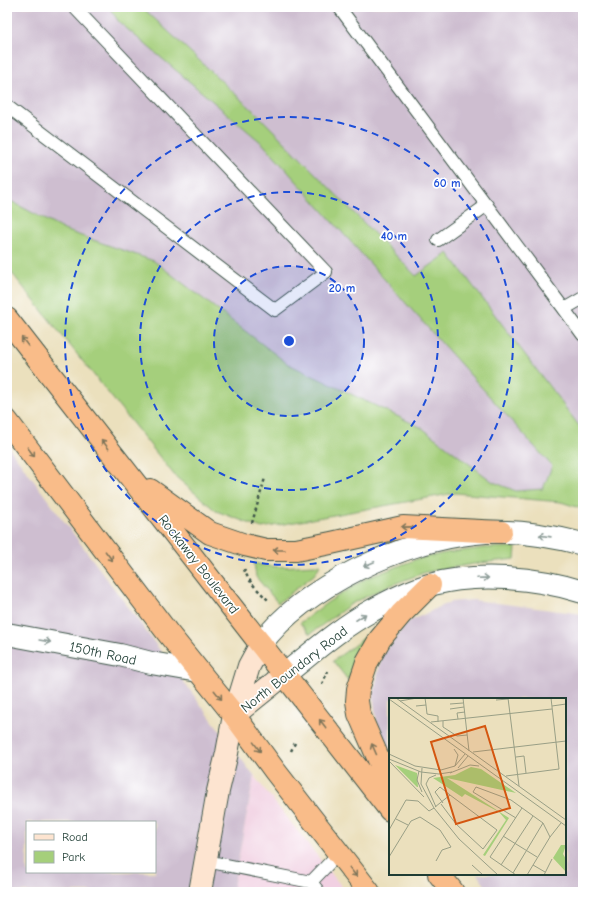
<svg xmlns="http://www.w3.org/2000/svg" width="590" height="899" font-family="'Comic Neue',sans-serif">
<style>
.built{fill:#f1d0e2}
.industrial{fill:#cebed0;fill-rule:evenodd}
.green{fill:#a5cf7b;stroke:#628658}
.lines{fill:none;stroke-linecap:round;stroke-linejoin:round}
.service-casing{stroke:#3e5549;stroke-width:14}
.minor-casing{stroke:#3e5549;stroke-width:24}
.secondary-casing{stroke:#3e5549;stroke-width:24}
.trunk-casing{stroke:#3e5549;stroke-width:24}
.path{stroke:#3e5549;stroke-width:2.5;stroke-dasharray:3 3;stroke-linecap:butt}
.service{stroke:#fff;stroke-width:12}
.minor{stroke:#fff;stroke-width:22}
.secondary{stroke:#fde4d0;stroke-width:22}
.trunk{stroke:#f9bc89;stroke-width:22}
.oneway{stroke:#81765a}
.oneway2{stroke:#8f9e9a}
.ring{fill:none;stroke:#1d4ed8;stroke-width:2;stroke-dasharray:7 5}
.labels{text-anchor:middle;stroke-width:3.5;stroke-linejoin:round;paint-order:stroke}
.street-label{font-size:14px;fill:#1f3d34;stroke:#fff}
.inset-road{fill:none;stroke:#999f86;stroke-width:1}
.view{fill:#d45610;fill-opacity:0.15;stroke:#d45610;stroke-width:2}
.inset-edge{fill:none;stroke:#1f3d34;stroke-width:2}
.centre{fill:#1d4ed8;stroke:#fff;stroke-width:2}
.ring-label{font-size:12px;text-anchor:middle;font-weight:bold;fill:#1d4ed8;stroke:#fff;stroke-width:3.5;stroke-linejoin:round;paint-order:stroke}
</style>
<rect width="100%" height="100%" fill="#fff"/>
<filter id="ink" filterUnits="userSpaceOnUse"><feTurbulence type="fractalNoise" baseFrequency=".025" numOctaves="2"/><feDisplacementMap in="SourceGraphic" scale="8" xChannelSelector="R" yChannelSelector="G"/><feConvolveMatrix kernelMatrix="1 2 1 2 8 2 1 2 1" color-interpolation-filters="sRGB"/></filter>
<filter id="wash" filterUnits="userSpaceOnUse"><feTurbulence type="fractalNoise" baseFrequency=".012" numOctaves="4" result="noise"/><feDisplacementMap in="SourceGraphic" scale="16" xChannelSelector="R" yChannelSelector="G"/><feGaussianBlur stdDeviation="0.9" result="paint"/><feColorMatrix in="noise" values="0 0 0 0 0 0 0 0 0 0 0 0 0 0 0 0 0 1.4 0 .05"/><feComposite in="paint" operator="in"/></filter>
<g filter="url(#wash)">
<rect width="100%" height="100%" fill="#ebe0bd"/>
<path class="built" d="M254,776L346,892H232Z"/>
<path class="industrial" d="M7,7H583V509L561,502L455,493H367L262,528L216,511L175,476L7,267Z
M7,445L254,776L232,892H7ZM27,822H155V872H27Z
M473,600L583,614V892H490L477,874H565V699H390V751L379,736L373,696L382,655L408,622L450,602Z"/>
<path class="green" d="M109,7H142L259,116L416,276L448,253L583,431V509L561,502L455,493L262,528L216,511L175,476L7,267V199L64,230L154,261L288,364L422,428L493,482L516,491L543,489L552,466L263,144L119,22Z
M516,547L515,559L480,563L426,572L386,587L351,604L310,634L300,623L328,602L367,578L417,559L446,553L484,548Z
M254,563C278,570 296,565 320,565L315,574L278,603L256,577Z
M372,632L357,659L348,680L333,661Z"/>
</g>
<g filter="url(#ink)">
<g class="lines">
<defs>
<path id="service" d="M339,7L564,309L583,298
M7,106L275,310L326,272L74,7
M438,240L487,205
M564,309L583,335
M206,861L311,882L319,892
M311,882L338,854"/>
<path id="minor" d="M7,634L120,655L151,663L198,671
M261,644C304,586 404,540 475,533C510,529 548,535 583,544
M285,674C313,652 340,628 371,611C389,601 409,591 429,585C477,572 536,577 583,592"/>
<path id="secondary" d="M234,715L285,674
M200,892L218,791L227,753L234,715L249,666L261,644"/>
<path id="trunk" d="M7,319L390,810
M7,421L167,632L234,715L275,771L369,892
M150,490L210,533L245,545L266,550H296L331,543L403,527L501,532
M390,785L359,714L357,701L358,689L367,662L380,639L401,614L430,585
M439,874L453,892"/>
</defs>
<use href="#service" class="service-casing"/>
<use href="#minor" class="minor-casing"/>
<use href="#secondary" class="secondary-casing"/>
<use href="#trunk" class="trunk-casing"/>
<path class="path" d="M252,523L265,478
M244,569C248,582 260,592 269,601
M322,684L328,671
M291,751L295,743"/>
<use href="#service" class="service"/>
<use href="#minor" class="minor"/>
<use href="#secondary" class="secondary"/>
<use href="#trunk" class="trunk"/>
</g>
<defs><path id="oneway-shaft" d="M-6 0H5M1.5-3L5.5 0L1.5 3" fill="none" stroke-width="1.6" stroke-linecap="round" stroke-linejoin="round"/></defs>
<g class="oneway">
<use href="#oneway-shaft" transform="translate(25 342) rotate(-128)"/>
<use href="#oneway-shaft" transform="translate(105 444) rotate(-128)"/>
<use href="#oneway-shaft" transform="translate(31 452) rotate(53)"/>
<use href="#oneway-shaft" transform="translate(407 527) rotate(179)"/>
<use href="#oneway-shaft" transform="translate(279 550) rotate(-180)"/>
<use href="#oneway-shaft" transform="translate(109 556) rotate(53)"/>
<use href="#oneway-shaft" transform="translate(218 695) rotate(51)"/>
<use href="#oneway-shaft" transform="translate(323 724) rotate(-128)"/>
<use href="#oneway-shaft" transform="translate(257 747) rotate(54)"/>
<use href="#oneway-shaft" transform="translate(374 749) rotate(-114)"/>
<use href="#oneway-shaft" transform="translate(353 872) rotate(52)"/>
</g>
<g class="oneway2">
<use href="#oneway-shaft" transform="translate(545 536) rotate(-172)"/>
<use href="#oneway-shaft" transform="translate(369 564) rotate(157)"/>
<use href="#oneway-shaft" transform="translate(483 578) rotate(-2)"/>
<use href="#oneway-shaft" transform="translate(361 617) rotate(-33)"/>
<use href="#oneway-shaft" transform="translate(45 641) rotate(10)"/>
</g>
</g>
<circle cx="289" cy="341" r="75" fill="#1d4ed8" fill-opacity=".12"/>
<g class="ring">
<circle cx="289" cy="341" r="75"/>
<circle cx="289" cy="341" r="149"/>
<circle cx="289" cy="341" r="224"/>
</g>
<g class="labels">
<g class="street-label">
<text transform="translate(199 564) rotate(52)" y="5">Rockaway Boulevard</text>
<text transform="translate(103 653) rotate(12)" y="5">150th Road</text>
<text transform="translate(294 669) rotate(-38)" y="5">North Boundary Road</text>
</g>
</g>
<g transform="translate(389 698)">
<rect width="177" height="177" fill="#ebe0bd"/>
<path d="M6,67L28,75L29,89H28ZM82,69L92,71L127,95L58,80L120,120L96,158L94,157L117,122L110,114L76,96L73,99L44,80L66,77ZM172,147H177L174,156L177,161V174L164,160Z" fill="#a5cf7b"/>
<path class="inset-road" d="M7,0L177,122M74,0L80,53M119,0L130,88M0,1L177,128M107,2L119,1M11,3L28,0M61,6L74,5M37,7L38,16L49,18V24M27,8L37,7L36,0M163,8L177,6M61,11L75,9M69,21L68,15L76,14M54,23V29L68,38L78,37M42,24L163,11M65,51L69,57L66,68M84,54L177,43M0,56L26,68L52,72L66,68L76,56M127,59L135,58L137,75M0,61L32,74L50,76L63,74M0,63L35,99M33,70L32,86L45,110L70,141L109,177M69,70L79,58M30,73L28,82L33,94M61,75L81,67L90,68M117,78L170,71L162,0M54,105L46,94L51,89L61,97M46,109L61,97L108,132L94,151L67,126L52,106M47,109L37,86L40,80L47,77M127,120L84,94L87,89L122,102L154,125L161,139L138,177M7,121L19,127M0,132L17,102L29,103L40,113L45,110M114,138L148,159M161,139L172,125M0,159L22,123L31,119L51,132L62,149L53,152L47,163M83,167L94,177M112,167L144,118M144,167L156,174M124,175L154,125M127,177L101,159L133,110M155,177L163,161"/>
<path class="view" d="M96,28L121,110L67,126L42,44Z"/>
<rect width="177" height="177" class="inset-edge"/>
</g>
<circle cx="289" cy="341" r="6" class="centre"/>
<g class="ring-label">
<text x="447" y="187">60 m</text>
<text x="394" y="240">40 m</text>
<text x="342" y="292">20 m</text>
</g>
<rect width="590" height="899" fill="none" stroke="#fff" stroke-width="24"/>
<rect x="26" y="821" width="130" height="52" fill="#ffffff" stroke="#a5b1ae"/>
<rect x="34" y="834" width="20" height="6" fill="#fde4d0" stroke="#a5b1ae"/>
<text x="62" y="841" font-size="12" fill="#1f3d34">Road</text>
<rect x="34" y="851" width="20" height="12" fill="#a5cf7b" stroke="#a5b1ae"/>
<text x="62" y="861" font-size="12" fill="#1f3d34">Park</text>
</svg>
